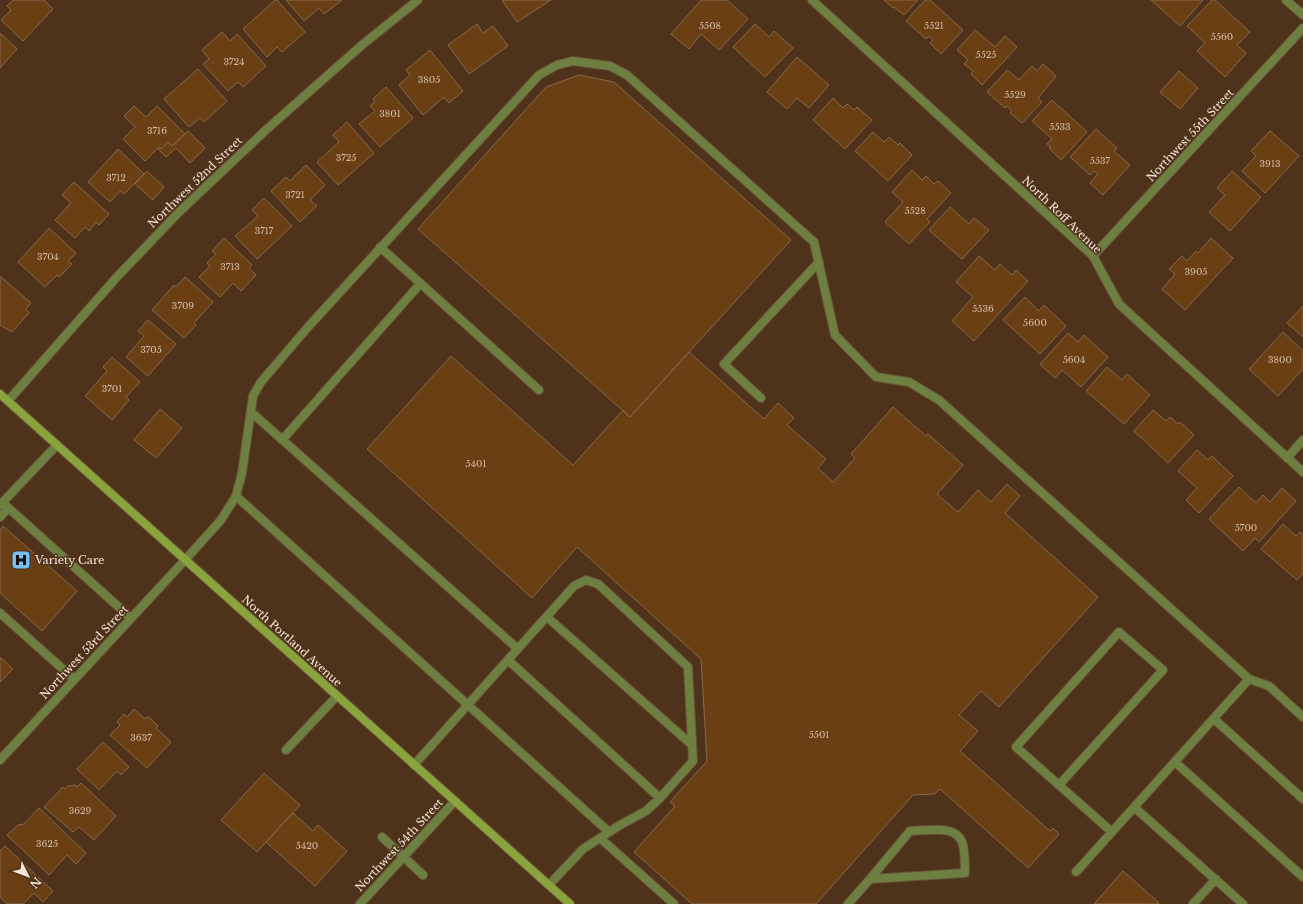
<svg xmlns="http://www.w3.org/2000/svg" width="1303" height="904" font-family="'Libre Baskerville',serif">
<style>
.building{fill:#6a3f14;stroke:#87694f}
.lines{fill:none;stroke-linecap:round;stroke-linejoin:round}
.service-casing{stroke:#695038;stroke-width:10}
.minor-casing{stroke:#695038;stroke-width:10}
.secondary-casing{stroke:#695038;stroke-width:10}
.service{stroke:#6d7f41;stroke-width:8}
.minor{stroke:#6d7f41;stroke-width:8}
.secondary{stroke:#8aa43d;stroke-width:8}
.labels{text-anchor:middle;stroke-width:3;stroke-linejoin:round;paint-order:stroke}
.number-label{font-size:9px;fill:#d4bda7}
.street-label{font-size:11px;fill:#f8e7d8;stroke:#4e331a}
.poi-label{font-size:11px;fill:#f8e7d8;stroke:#4e331a;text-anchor:start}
</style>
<rect width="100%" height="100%" fill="#4e331a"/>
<path class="building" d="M13,0H44L53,9L23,41L1,20L11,10L7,6Z
M275,0H277L305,32L282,52L277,47L267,57L243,29Z
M286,0H342L324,14L319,8L304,21Z
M502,0H551L517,22Z
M701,0H727L748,19L719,50L701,34L689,49L671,34Z
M884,0H918L904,15L894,7L893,8Z
M925,0H930L963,30L941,54L930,43L933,40L929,36L926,39L906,21Z
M1151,0H1203L1180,26Z
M1212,0H1215L1250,32L1237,45L1246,53L1225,77L1197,51L1205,43L1187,26Z
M477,24L483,33L493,26L508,46L469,74L448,45Z
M755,24L769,37L774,31L793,48L765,77L733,47Z
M975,30L995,47L1005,36L1017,47L982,85L971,74L973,71L964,64L968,60L957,50Z
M222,32L230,41L237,34L266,66L243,87L238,82L228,91L203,64L209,59L202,50Z
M0,33L17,49L0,68Z
M430,50L463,91L449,103L444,97L423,115L399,85L410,75L406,70Z
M797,57L829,85L809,108L797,98L787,109L767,92Z
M1043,64L1056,76L1038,98L1042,102L1022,123L1010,113L1012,111L1007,106L1005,108L987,92L1007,70L1019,80L1032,66L1037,71Z
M198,69L227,101L204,122L200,118L189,127L164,99Z
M1179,71L1198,88L1180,109L1160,92Z
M579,75L614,82L791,240L630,417L418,229L546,87Z
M386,87L413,118L380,147L359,124L375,111L370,106L375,102L373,99Z
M833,98L843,108L847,104L854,110L857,107L872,120L845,149L813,120Z
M1052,100L1087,132L1061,160L1049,148L1051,147L1047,144L1052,139L1032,121Z
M134,106L146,117L157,106L185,134L172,146L168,142L161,149L159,147L145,161L123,139L135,127L124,116Z
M347,122L374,153L338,185L317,162L339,142L333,135Z
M1096,129L1117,148L1114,151L1130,165L1103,195L1090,183L1098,174L1094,171L1090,175L1070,157Z
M188,131L205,148L190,163L176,148L166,157L158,149L159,147L161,149L168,142L172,146Z
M1270,131L1299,156L1265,193L1242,171L1256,156L1251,151Z
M873,132L884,142L889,137L898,145L900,143L912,155L888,181L855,151Z
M118,149L144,174L124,194L120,191L110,202L88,182Z
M306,165L325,185L310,200L317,206L300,222L271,191L286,177L290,181Z
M912,170L922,180L926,176L934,184L938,181L951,193L927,219L930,222L909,244L885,222L903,202L892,192Z
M147,171L164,187L153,200L135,184Z
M1232,171L1261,197L1230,231L1209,212L1225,195L1217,188Z
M74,182L109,214L99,225L96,222L89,231L85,227L75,238L55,220L71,203L62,195Z
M264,198L292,226L257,259L235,236L258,216L252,210Z
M950,207L969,224L974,218L989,230L962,259L929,230Z
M49,228L76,253L68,261L72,264L59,277L57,275L45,287L18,262Z
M224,238L252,265L249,268L256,275L241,291L233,283L220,297L199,277L210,266L207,263L216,254L212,251Z
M1211,238L1233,258L1185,310L1162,289L1175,274L1169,269L1182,256L1187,261L1196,251L1198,253Z
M979,256L995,270L1000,264L1012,275L1016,270L1028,281L974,341L952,321L973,297L956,282Z
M0,276L31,303L26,309L29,313L12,332L0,325Z
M185,277L213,302L194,323L196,325L184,338L152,310L174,285L176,287Z
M1025,297L1039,311L1044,305L1066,326L1040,354L1003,320Z
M1303,306V337L1287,323Z
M148,320L176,344L148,376L126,357L144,336L138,331Z
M1283,332L1303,351V369L1278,396L1249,369Z
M1068,333L1078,342L1084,335L1108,357L1081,387L1062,370L1055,378L1040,364Z
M689,352L764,419L778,403L794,418L787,425L826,459L818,468L833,482L855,458L851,454L893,407L926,436L928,434L963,465L937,494L958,512L978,490L991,502L1007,484L1020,496L1005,513L1098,597L999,707L981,691L959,715L978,731L960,751L1050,831L1053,828L1059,834L1028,868L940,789L935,794L913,795L816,904H692L634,852L675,806L670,802L707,761L701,659L577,547L532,598L367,449L451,356L573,465L623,410L630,417Z
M112,357L140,382L126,397L129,400L112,420L85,396L107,371L103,367Z
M1107,367L1122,380L1127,374L1150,395L1124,424L1086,391Z
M160,409L182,428L156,458L134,440Z
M1153,410L1166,421L1170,417L1178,424L1180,422L1194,435L1168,463L1134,431Z
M1197,450L1208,460L1212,456L1233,476L1199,513L1186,500L1197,488L1178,471Z
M1239,487L1256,503L1263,495L1270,502L1282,488L1296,501L1259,542L1255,538L1243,551L1209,519Z
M1283,524L1296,536L1300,532L1303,535V573L1297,580L1261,549Z
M3,526L77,591L42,631L0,593V530Z
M0,657L13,669L0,682Z
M134,709L145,719L148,716L158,726L156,728L171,742L147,768L110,735L120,725L117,722L124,714L127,717Z
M103,742L129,767L121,775L117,771L99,790L77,769Z
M264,773L300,805L257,852L221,820Z
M81,783L116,816L94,840L79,827L73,832L44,807L63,787L65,789L68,786L76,785L77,787Z
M39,808L86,853L76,864L67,855L49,875L7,835L18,825L24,824Z
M293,813L313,831L318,825L347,851L315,886L266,842Z
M5,846L53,891L43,902L34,893L23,904H7L0,897V851Z
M1123,871L1158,902L1159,904H1094Z"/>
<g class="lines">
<defs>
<path id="service" d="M380,247L539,390
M761,398L724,364L819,262
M251,412L518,649
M282,440L420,284
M236,496L609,832
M3,503L131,618
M0,505L57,445
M0,517L8,508
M185,560L221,520L236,496L242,473L253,396L261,382L308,327L539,75L557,65L573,61L610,66L627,75L814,242L835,335L876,377L909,382L939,400L1249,679L1269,686L1303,717
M0,613L74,679
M547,617L692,745
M508,660L660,798
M1214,719L1303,799
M286,750L337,696
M1175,762L1303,877
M414,765L574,586L586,580L598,584L688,667L693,761L660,798L646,811L620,825L583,849L549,885
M1059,785L1163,670L1119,632L1016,747L1112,832
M1134,807L1243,904
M382,837L423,875
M600,838L674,904
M1076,872L1249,679
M848,904L870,879L965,873C965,864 965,854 963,845C958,823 927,831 910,831L870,879
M1193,904L1216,879"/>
<path id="minor" d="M812,0L1093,256L1119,304L1303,472
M1286,0L1303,15
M1093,256L1303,28
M8,401L116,278L179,212L267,129L362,45L418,0
M1287,458L1303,440
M0,760L185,560
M360,904L455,801"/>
<path id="secondary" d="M0,394L570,904"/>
</defs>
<use href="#service" class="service-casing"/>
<use href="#minor" class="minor-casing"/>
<use href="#secondary" class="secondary-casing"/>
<use href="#service" class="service"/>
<use href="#minor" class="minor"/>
<use href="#secondary" class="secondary"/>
</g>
<defs>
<symbol id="hospital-square" viewBox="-11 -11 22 22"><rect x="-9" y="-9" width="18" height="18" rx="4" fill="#76c0f7" stroke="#4e331a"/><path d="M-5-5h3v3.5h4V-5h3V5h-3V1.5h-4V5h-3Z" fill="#111"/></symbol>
</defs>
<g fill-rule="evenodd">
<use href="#hospital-square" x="10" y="549" width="22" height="22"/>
</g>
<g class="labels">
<g class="number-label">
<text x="710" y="29">5508</text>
<text x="934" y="29">5521</text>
<text x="1222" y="40">5560</text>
<text x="986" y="58">5525</text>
<text x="234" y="65">3724</text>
<text x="429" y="83">3805</text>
<text x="1015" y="98">5529</text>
<text x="390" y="117">3801</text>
<text x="1060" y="130">5533</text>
<text x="157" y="134">3716</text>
<text x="346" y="161">3725</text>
<text x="1100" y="164">5537</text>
<text x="1270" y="167">3913</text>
<text x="116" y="181">3712</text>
<text x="295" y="198">3721</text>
<text x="915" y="214">5528</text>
<text x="264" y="234">3717</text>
<text x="48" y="260">3704</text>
<text x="230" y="270">3713</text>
<text x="1196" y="275">3905</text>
<text x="183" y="309">3709</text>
<text x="983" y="312">5536</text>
<text x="1035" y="326">5600</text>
<text x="151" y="353">3705</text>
<text x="1074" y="363">5604</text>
<text x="1280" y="363">3800</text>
<text x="112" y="392">3701</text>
<text x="476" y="467">5401</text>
<text x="1246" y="531">5700</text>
<text x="819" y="738">5501</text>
<text x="141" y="741">3637</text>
<text x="80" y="814">3629</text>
<text x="47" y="847">3625</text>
<text x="307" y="849">5420</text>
</g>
<g class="street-label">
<text transform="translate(1190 135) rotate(-47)" y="4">Northwest 55th Street</text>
<text transform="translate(195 182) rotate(-44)" y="4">Northwest 52nd Street</text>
<text transform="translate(1062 215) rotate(44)" y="4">North Roff Avenue</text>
<text transform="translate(292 641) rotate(42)" y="4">North Portland Avenue</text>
<text transform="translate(84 652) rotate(-47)" y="4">Northwest 53rd Street</text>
<text transform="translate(399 845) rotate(-47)" y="4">Northwest 54th Street</text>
</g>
<g class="poi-label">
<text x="35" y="564">Variety Care</text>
</g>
</g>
<g transform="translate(28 876) rotate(132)" stroke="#4e331a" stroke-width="3" paint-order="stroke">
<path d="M0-3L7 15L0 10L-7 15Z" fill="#f8e7d8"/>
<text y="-6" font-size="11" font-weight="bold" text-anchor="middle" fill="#f8e7d8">N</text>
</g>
</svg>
